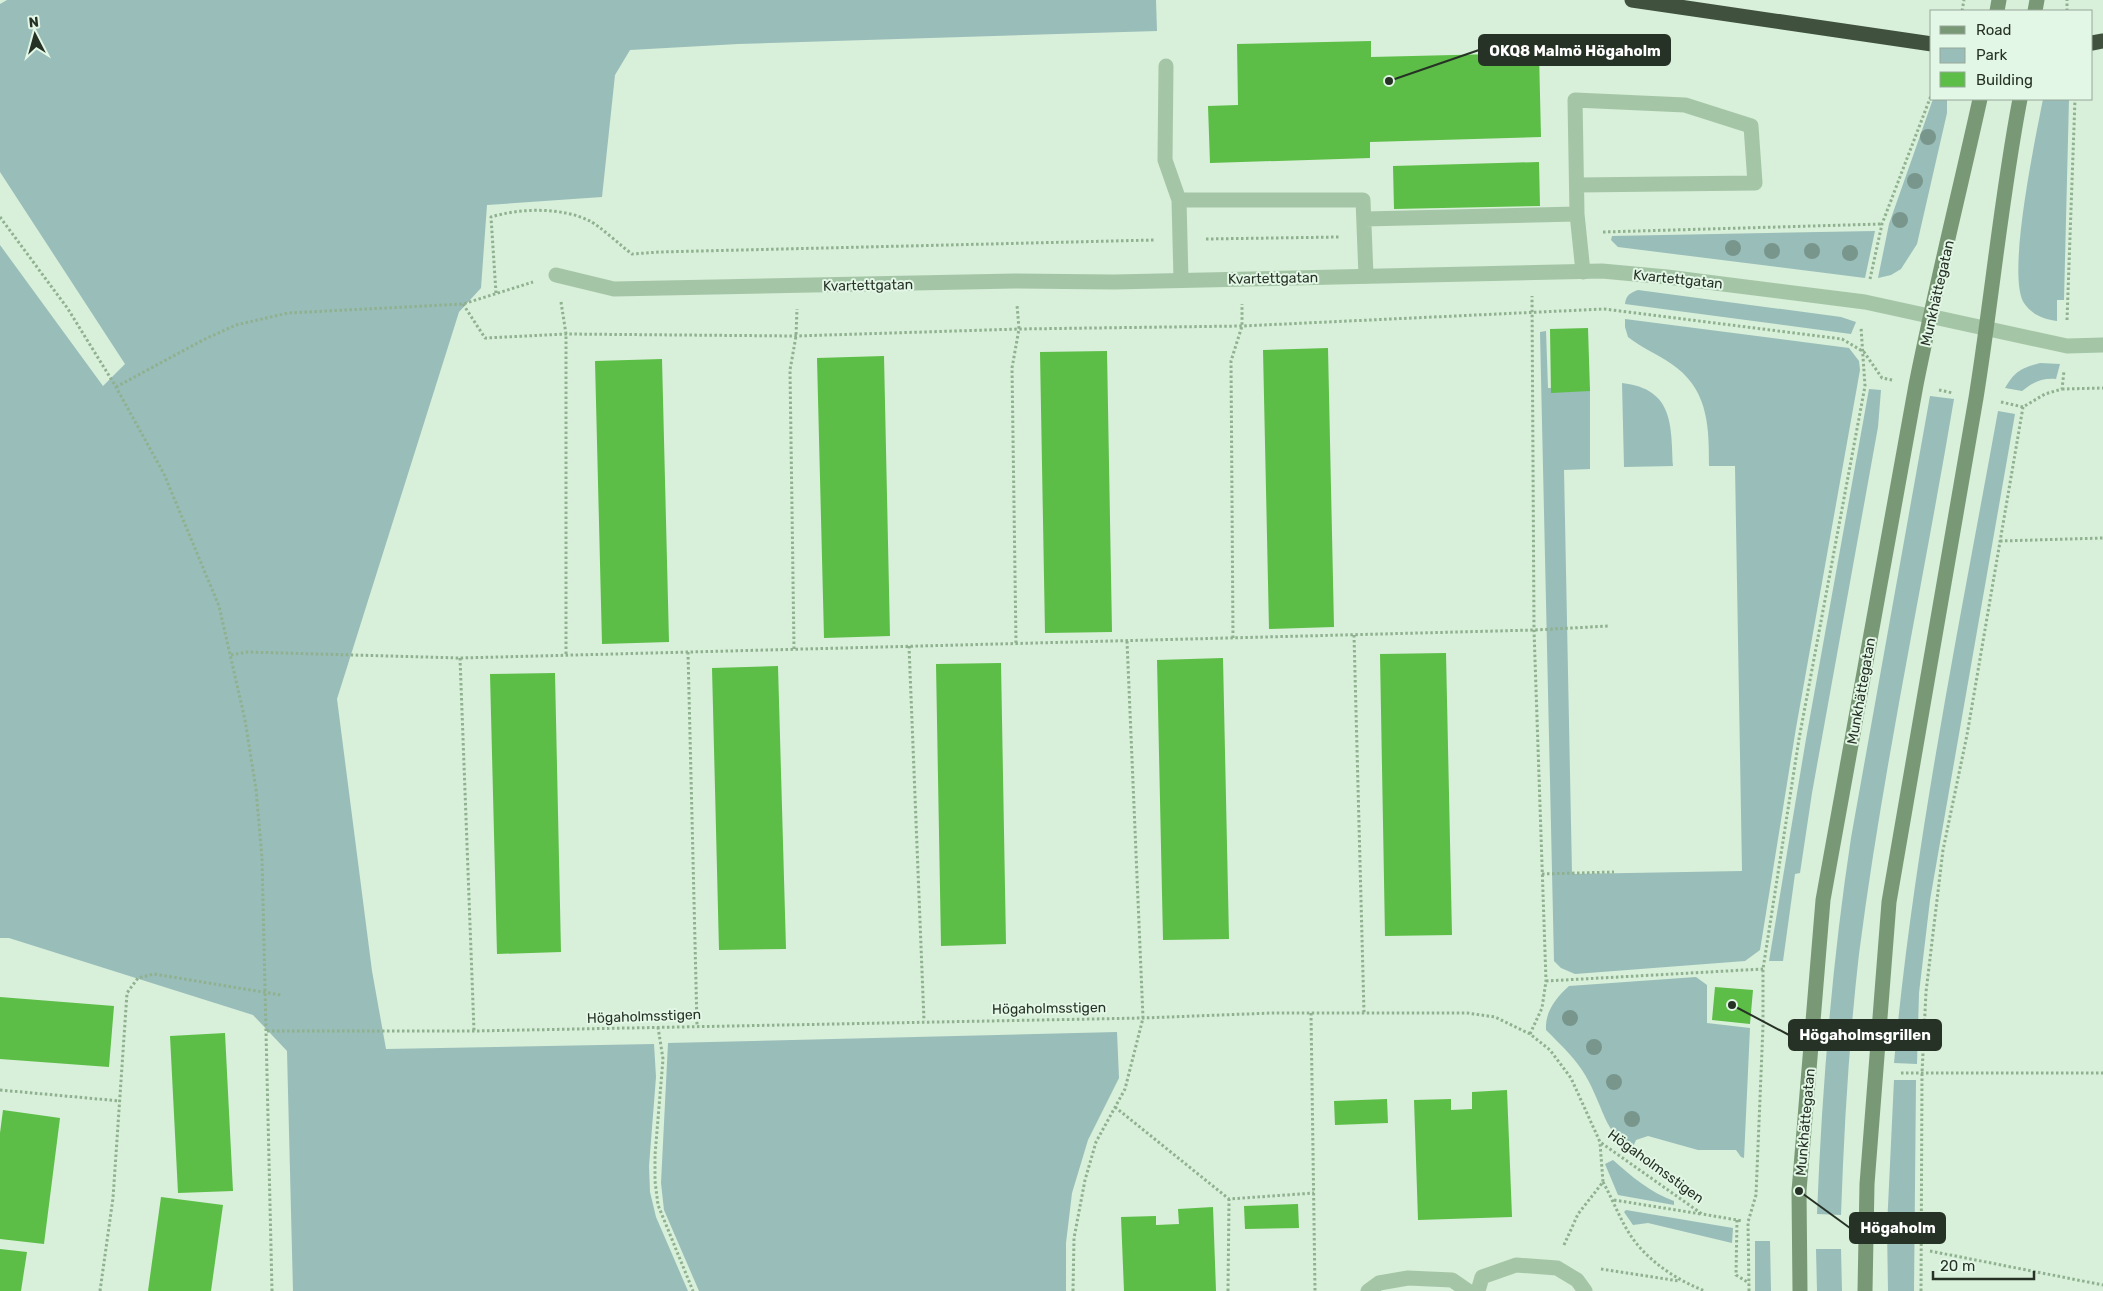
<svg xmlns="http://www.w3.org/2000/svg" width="2103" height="1291" font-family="Rubik,sans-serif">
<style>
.green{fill:#99bdb9}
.building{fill:#5cbe46}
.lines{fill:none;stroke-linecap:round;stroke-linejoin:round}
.path{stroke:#8fb18f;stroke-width:3;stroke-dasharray:2.5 2.5;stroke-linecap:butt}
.lane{stroke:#a5c6a6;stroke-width:15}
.street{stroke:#a5c6a6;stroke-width:15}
.secondary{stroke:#799976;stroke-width:15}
.highway{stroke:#40523d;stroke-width:15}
.tree{fill:#79968c}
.labels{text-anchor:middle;stroke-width:4;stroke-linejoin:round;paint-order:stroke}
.street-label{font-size:14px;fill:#273226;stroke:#e3f7e6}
.leader{fill:none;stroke:#273226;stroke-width:2}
.callout-dot{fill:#273226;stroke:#e3f7e6;stroke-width:2}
.callout{fill:#273226;stroke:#273226;stroke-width:2}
.callout-label{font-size:15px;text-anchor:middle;font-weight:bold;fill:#fff}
</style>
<rect width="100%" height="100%" fill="#d8efda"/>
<path class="green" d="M7,0H1156L1157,31L738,44L630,50L615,75L602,197L487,205L481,288L459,312L337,699L372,971L386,1049L654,1044L656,1077L649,1166L650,1192L656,1217L688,1291H293L287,1051L253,1015L9,938H0V245L103,386L125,364L0,172V4Z
M1933,99H1947V113L1917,244L1901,269L1891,275L1878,278L1889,224Z
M2043,99H2069L2064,300H2057V321C2044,319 2032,315 2024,303C2006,275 2036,136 2043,99Z
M1875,231L1865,278L1618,247L1611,240L1612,236Z
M1638,290L1841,317L1856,322L1851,334L1625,304C1626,295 1630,293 1638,290Z
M1625,319L1849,348L1859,361L1860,370L1796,728L1760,950L1745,961L1575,974L1561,968L1554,961L1540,332L1546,331L1548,388L1590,387V469L1564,470L1572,874L1742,871L1735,466H1709C1709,430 1709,393 1677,368C1662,356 1643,349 1628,337L1625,327Z
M2040,363L2060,364L2056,379C2042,378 2033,382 2022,391L2005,388C2015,371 2021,368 2040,363Z
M1622,383C1674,389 1671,425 1673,466L1624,467Z
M1869,389L1881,390L1878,427L1812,793L1800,873L1795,874L1783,961H1769L1806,739Z
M1930,396L1954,399C1923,584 1883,768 1859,954C1849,1041 1844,1128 1841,1215L1817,1214C1822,1088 1832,963 1851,838Z
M1998,411L2015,414L1930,900L1919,993L1917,1064L1894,1063C1914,844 1959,627 1998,411Z
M1696,977L1707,985V1023L1750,1028L1744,1158L1741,1157L1736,1150H1698L1648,1136L1636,1140L1633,1147L1636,1156L1666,1180C1641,1165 1618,1146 1605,1118C1598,1102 1592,1085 1582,1070C1572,1055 1559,1043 1546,1030C1545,1011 1556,998 1569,986Z
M1117,1032L1119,1078L1088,1140L1072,1193L1066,1243V1291H699L664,1210L661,1183L668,1043Z
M1894,1080H1916L1914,1291H1888L1887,1227Z
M1613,1160C1631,1176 1651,1193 1674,1201V1205L1618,1195L1605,1164Z
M1626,1210L1733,1228L1732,1243L1648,1223L1633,1225L1624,1212Z
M1755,1241H1770L1771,1291H1755Z
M1816,1249H1841L1842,1291H1817Z"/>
<path class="building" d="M1371,41V57L1539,53L1541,137L1370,142V158L1210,163L1208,106L1238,105L1237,44Z
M1539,162L1540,206L1394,209L1393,166Z
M1588,328L1590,391L1551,393L1550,329Z
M1328,348L1334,627L1269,629L1263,350Z
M1107,351L1112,632L1045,633L1040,352Z
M884,356L890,636L824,638L817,358Z
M662,359L669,642L602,644L595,361Z
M1446,653L1452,935L1385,936L1380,654Z
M1223,658L1229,939L1163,940L1157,660Z
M1001,663L1006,944L941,946L936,664Z
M778,666L786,949L719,950L712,668Z
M555,673L561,952L497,954L490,674Z
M1715,987L1753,990L1750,1024L1712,1020Z
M0,997L114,1006L109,1067L0,1059Z
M225,1033L233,1191L178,1193L170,1036Z
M1507,1090L1512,1217L1418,1220L1414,1100L1451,1099V1110L1472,1109V1092Z
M1387,1099L1388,1123L1335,1125L1334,1101Z
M3,1110L60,1118L44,1244L0,1239V1133Z
M161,1197L223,1205L211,1291H148Z
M1298,1204L1299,1228L1245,1229L1244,1206Z
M1213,1207L1216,1291H1124L1121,1217L1156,1216V1225L1179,1224L1178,1209Z
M0,1249L27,1252L21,1291H0Z"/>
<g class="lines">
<path class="path" d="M1962,11L1964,0
M2067,11V0
M0,217L68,309L116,387L164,474L219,606L245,720L256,789L262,858L272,1291
M1603,232L1882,224
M1206,239L1339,237
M1870,279L1882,224L1932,93
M496,293L491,217C520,208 562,207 590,221C601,227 621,246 632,254L659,252L1154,240
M561,302L566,334V655
M463,304L485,338L566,334L796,336L1019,329L1242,326L1604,309L1842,339L1864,352L1882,378L1892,380
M2067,320L2075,99
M116,387L203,340L236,325L288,313L463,304L533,282
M2062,389L2103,388
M1939,390L1953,393
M2001,402L2023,407L2045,394L2062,389L2064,371
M2000,541L2103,538
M1354,635L1364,1013
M1233,638L1231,361L1242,326V304
M1016,643L1012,368L1019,329L1017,305
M909,646L924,1021
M794,649L790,370L796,336L797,309
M688,652L697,1025
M231,655L247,652L460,658L1534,630L1609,626
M460,658L474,1031
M1542,874L1614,872
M1546,981L1763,969
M1311,1013L1315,1291
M658,1027L663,1059L655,1155V1181L658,1205L693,1291
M267,1031H474L1143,1018L1272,1013H1467L1495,1017L1530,1034L1550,1050L1571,1078L1600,1142L1702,1214L1743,1221
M1530,1034L1542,1008L1546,981L1534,630L1532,296
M1901,1073H2103
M0,1090L120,1101
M1115,1107L1229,1199L1314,1193
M1603,1182C1612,1198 1619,1217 1629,1233C1646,1260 1676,1280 1705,1291
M1614,1200L1701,1214
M1737,1220L1736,1275L1749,1283
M1564,1245L1578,1214L1603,1182L1600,1143
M1930,1251L2103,1285
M1601,1269L1679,1281
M100,1291L113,1198L127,993L138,978L154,974L281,995
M1073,1291L1074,1238L1085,1180L1096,1142L1125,1089L1143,1018L1127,641
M1228,1291L1229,1199
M1749,1291L1748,1222L1756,1195L1763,1026V969L1799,739L1865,386L1861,327
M1921,1291L1922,1073L1926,992L1943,850L1967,735L2023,407"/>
<path class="lane" d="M1166,66L1165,160L1179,200L1181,280
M1577,185L1755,183L1751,126L1685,105L1575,100L1577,214L1583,272
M1179,200H1363L1366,276
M1364,219L1577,214
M1368,1291L1379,1283L1408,1278L1452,1280L1468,1291
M1478,1291L1482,1277L1516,1265L1557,1268L1577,1280L1585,1291"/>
<path class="street" d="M556,275L614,289L1015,281L1114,282L1602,271L1667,277L1865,302L2067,346L2103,345"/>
<path class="secondary" d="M1997,11L1999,0
M2035,11L2037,0
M1800,1291L1799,1191L1823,900L1916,385C1935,289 1959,194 1980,99
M1865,1291L1867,1184L1889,902L1976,398C1992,298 2001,198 2020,99"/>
<path class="highway" d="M1632,0L1932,44
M2092,43L2103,41"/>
</g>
<g class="tree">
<circle cx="1928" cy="137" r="8"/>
<circle cx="1915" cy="181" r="8"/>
<circle cx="1900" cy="220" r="8"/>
<circle cx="1733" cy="248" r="8"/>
<circle cx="1772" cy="251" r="8"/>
<circle cx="1812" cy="251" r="8"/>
<circle cx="1850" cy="253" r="8"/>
<circle cx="1570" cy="1018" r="8"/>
<circle cx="1594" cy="1047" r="8"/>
<circle cx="1614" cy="1082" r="8"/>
<circle cx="1632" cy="1119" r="8"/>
</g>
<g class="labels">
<g class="street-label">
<text transform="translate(1273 278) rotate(-1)" y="5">Kvartettgatan</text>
<text transform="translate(1678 279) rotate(6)" y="5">Kvartettgatan</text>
<text transform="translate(868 285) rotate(-1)" y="5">Kvartettgatan</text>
<text transform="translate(1937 293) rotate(-77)" y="5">Munkhättegatan</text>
<text transform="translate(1861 691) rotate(-80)" y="5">Munkhättegatan</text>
<text transform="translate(1049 1008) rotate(-1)" y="5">Högaholmsstigen</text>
<text transform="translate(644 1016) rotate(-2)" y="5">Högaholmsstigen</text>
<text transform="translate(1805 1122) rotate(-85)" y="5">Munkhättegatan</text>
<text transform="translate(1656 1166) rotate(36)" y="5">Högaholmsstigen</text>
</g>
</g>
<path class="leader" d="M1389 81L1479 50M1732 1005L1789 1035M1799 1191L1850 1228"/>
<g class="callout-dot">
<circle cx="1389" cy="81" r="5"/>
<circle cx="1732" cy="1005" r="5"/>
<circle cx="1799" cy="1191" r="5"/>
</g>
<g class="callout">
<rect x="1479" y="35" width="191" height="30" rx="5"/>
<rect x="1789" y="1020" width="152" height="30" rx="5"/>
<rect x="1850" y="1213" width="95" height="30" rx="5"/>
</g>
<g class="callout-label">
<text x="1575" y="56">OKQ8 Malmö Högaholm</text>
<text x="1865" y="1040">Högaholmsgrillen</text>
<text x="1898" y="1233">Högaholm</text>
</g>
<rect x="1930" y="10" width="162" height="90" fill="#e3f7e6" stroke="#98a899"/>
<rect x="1940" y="26" width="25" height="8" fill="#799976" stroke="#98a899"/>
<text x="1976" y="35" font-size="15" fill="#273226">Road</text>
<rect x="1940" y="48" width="25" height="15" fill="#99bdb9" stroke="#98a899"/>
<text x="1976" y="60" font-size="15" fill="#273226">Park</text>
<rect x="1940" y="72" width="25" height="15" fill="#5cbe46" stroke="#98a899"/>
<text x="1976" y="85" font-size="15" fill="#273226">Building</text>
<g transform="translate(35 35) rotate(354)" stroke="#e3f7e6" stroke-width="4" paint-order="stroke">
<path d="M0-4L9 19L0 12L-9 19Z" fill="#273226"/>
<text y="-8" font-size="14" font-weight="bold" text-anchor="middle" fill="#273226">N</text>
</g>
<path d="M1933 1271v8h101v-8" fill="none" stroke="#273226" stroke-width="2.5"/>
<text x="1940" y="1271" font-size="15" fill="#273226" stroke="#e3f7e6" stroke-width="4" paint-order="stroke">20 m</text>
</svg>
